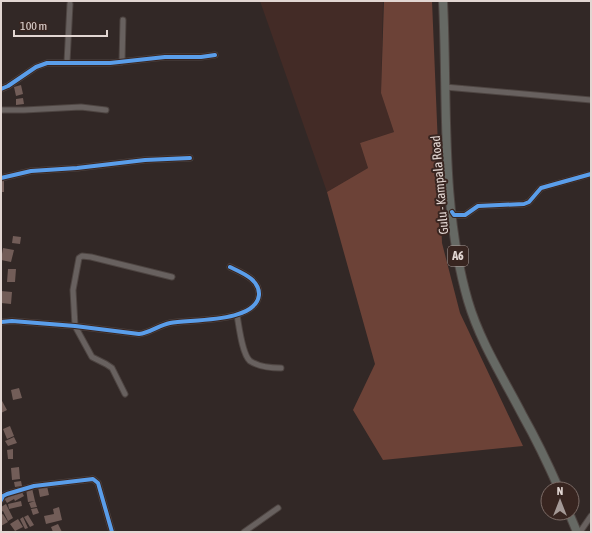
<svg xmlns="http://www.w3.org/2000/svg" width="592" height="533" font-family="'Asap Condensed',sans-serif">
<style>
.built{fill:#432b26}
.green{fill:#6c4237}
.building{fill:#725d58}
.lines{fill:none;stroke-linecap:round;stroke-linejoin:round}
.street-casing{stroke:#4e4542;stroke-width:7}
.primary-casing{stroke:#4e4542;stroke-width:10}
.street{stroke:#68615f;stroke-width:5}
.primary{stroke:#666964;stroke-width:8}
.cycleway-casing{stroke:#382520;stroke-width:6}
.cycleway{stroke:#5a9eea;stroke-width:4}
.labels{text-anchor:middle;stroke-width:4;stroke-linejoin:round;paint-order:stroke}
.shield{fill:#382520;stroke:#afa19d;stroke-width:1}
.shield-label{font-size:12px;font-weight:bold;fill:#e2d6d2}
.street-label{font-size:13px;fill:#e2d6d2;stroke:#382520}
</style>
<rect width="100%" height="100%" fill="#322826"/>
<path class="built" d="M260,1H383L381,93L394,132L360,143L368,168L327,192Z"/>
<path class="green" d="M384,1H432L442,243L460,313L523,446L383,460L353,410L375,364L327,192L368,168L360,143L394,132L381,93Z"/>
<path class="building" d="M21,85L23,94L16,96L14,87Z
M23,98L24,104L16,105V99Z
M1,180H4V192H1Z
M13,236L21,237L20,244L12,243Z
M3,248L14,250L11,262L1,260Z
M8,269H16L15,282H7Z
M1,291L12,292L11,304L1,303Z
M19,388L22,398L13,400L11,390Z
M1,399L7,410L1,413Z
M10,426L14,436L7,439L3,429Z
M14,437L17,443L8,446L5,441Z
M13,449V459H8L7,450Z
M19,467L20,479L12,480L11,468Z
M21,481L22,486L15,487L14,482Z
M47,486L49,495L40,497L38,487Z
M32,488L35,501L28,502L26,489Z
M21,490L24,496L15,501L14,499L7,503L4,498Z
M21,501L22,506L9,509L8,504Z
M35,501L37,507L31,508L29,503Z
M6,504L13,518L8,521L3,511L1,512V507Z
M59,507L62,520L46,524L44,516L54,514L53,509Z
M37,508L39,513L33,515L31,509Z
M3,514L8,522L1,526V515Z
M28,515L34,525L30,527L24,517Z
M23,517L28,528L25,529L20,519Z
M18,519L23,527L15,531L10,524Z
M58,524L62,532H53L51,527Z"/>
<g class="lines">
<defs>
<path id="street" d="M67,62L70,4
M122,62L123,20
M445,87L591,100
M1,89L8,86L36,67L47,63H110L165,57H201L215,55
M1,110H24L81,107L106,110
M1,178L31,171L77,168L145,160L190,158
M452,212L454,215H465L478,206L524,204L529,202L541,188L591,174
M237,315C239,326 242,354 250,361C259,367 271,368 281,368
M1,322L12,321L75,326L139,334C150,333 159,325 170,323C191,319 256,323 259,295C260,279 240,272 230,267
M125,394L112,368L106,364L92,357L75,326L73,290L79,258L82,256L91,257L172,277
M1,500L3,496L7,494L34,486L93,479L98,483L112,532
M244,532L278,508
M580,532L591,516"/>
<path id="primary" d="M443,1C448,101 440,204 468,301C480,342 504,379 523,416C536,439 548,464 559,489
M569,513L577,532"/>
</defs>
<use href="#street" class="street-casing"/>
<use href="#primary" class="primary-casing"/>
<use href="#street" class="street"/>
<use href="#primary" class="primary"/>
<defs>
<path id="cycleway" d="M1,89L8,86L36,67L47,63H110L165,57H201L215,55
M1,178L31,171L77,168L145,160L190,158
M452,212L454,215H465L478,206L524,204L529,202L541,188L591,174
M1,322L12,321L75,326L139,334C150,333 159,325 170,323C191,319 256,323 259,295C260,279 240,272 230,267
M1,500L3,496L7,494L34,486L93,479L98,483L112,532"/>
</defs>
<use href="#cycleway" class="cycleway-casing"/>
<use href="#cycleway" class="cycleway"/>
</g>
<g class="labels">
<rect class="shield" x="448" y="246" width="20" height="20" rx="3"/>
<g class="shield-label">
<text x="458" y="260">A6</text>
</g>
<g class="street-label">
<text transform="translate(439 185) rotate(-95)" y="5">Gulu - Kampala Road</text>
</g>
</g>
<rect width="592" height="533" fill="none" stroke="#e2d6d2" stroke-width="4"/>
<g transform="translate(560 501)"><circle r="19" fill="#382520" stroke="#7c6c67"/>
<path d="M0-3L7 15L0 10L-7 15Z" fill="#a49996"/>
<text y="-6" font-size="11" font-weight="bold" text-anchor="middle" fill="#e2d6d2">N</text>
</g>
<path d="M14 30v6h93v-6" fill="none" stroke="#e2d6d2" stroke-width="2"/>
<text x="20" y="30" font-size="12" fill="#e2d6d2" stroke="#382520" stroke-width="3" paint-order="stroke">100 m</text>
</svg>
